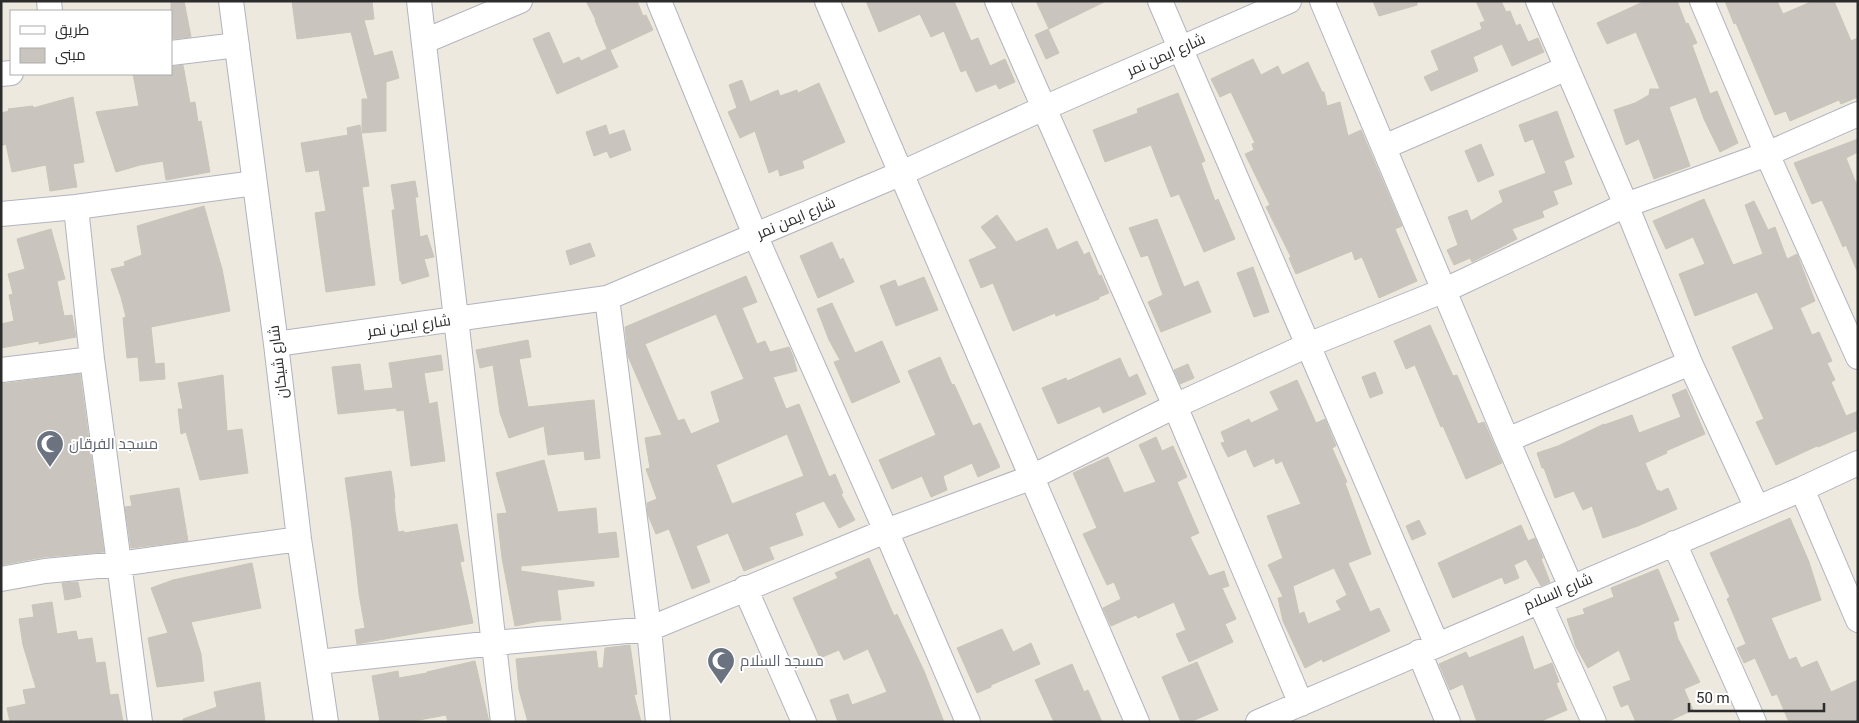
<svg xmlns="http://www.w3.org/2000/svg" width="1859" height="723" font-family="Roboto,Cairo,sans-serif">
<style>
.building{fill:#c9c5be;stroke:#c8c5b8;fill-rule:evenodd}
.lines{fill:none;stroke-linecap:round;stroke-linejoin:round}
.minor-casing{stroke:#b2b3bf;stroke-width:26}
.minor{stroke:#fff;stroke-width:24}
.labels{text-anchor:middle;stroke-width:4;stroke-linejoin:round;paint-order:stroke}
.street-label{font-size:15px;fill:#2c2c2c;stroke:#fff}
.worship-label{font-size:15px;fill:#5b616d;stroke:#fff;text-anchor:start}
</style>
<rect width="100%" height="100%" fill="#ede9df"/>
<path class="building" d="M171,1H184L191,37L171,39Z
M292,1H372L374,19L364,20L374,56L392,51L399,78L386,82V131L362,133V99H368L351,32L297,39Z
M586,1H637L643,16L646,15L653,30L610,50L618,67L557,94L533,39L549,32L563,64L579,57L581,61L607,49L595,20H596Z
M866,1H954L971,41L978,38L990,66L1005,59L1015,82L999,89L996,84L976,92L966,70L961,72L944,31L931,37L920,14L879,32Z
M1036,1H1106L1049,29Z
M1373,1H1417V5L1379,16Z
M1476,1H1501L1506,12L1510,11L1516,26L1520,24L1528,42L1538,38L1544,52L1512,66L1502,44L1473,57L1478,71L1431,91L1424,77L1439,70L1431,51L1482,29L1480,23L1485,21Z
M1645,1H1677L1686,24L1688,23L1697,43L1692,45L1710,94L1717,91L1738,143L1720,152L1704,119L1696,97L1669,107L1690,166L1654,179L1639,139L1626,145L1614,110L1635,103L1649,95L1650,89H1660L1636,32L1607,44L1597,23Z
M1725,1H1777L1783,14L1813,1H1834L1851,41L1858,38V97L1841,104L1839,100L1790,121L1786,111L1775,115L1736,23L1734,24Z
M1048,29L1059,53L1046,59L1035,35Z
M1253,59L1261,75L1278,66L1282,75L1308,62L1322,92H1324L1327,106L1340,102L1348,136L1361,130L1402,226L1395,229L1417,281L1379,298L1362,257L1355,260L1352,251L1296,274L1289,258L1291,257L1266,207L1270,205L1245,154L1254,150L1252,144L1255,143L1231,92L1220,97L1211,79Z
M183,65L190,103L195,102L198,122L201,121L210,172L166,180L163,161L140,165L116,172L96,112L139,106L133,74H171V67Z
M742,80L750,102L778,90L780,96L797,90L798,93L819,83L845,142L802,161L804,168L780,176L778,169L769,173L755,131L740,138L728,112L737,108L729,85Z
M1178,93L1205,161L1201,163L1215,201L1218,199L1235,239L1204,252L1179,194L1171,197L1151,145L1105,162L1093,130L1138,113L1137,109Z
M73,97L84,162L73,164L77,187L50,191L46,165L12,172L6,144L1,146V113L9,111L8,109L33,106V108Z
M1557,111L1574,157L1564,161L1572,184L1553,191L1558,204L1542,211L1544,217L1512,229L1517,239L1472,262L1470,258L1454,265L1447,250L1458,245L1448,217L1467,210L1471,221L1503,202L1499,191L1546,173L1533,139L1525,142L1519,125Z
M360,125L369,186L362,187L375,285L326,292L315,213L326,211L319,170L306,172L301,143L348,135L347,128Z
M606,125L609,135L624,130L631,150L610,158L607,151L594,156L586,132Z
M1858,139V152L1846,158L1858,188V273L1846,245L1843,247L1822,200L1812,204L1794,163Z
M1481,144L1494,175L1478,182L1465,151Z
M415,181L418,197H415L420,237L427,235L434,257L424,259L429,276L402,284L401,281H400L392,210H395L391,185Z
M1704,199L1733,265L1763,254L1745,205L1754,201L1768,230L1775,227L1787,259L1797,254L1815,301L1800,308L1812,335L1819,332L1832,361L1827,363L1835,380L1831,382L1846,416L1858,411V430L1818,447L1817,446L1776,465L1756,422L1764,419L1732,347L1774,329L1757,292L1695,316L1679,274L1705,264L1693,237L1666,249L1653,221Z
M204,206L222,269L230,311L151,327L155,364L164,363L165,379L140,381L138,357L127,358L123,318L126,317L121,297L111,269L125,266L124,262L142,255L137,226Z
M997,215L1016,242L1047,228L1057,250L1077,241L1084,255L1089,252L1099,276L1101,275L1109,293L1099,297V299L1056,316L1055,313L1013,331L993,283L981,288L969,260L997,248L981,227Z
M1157,219L1184,287L1198,281L1211,312L1161,332L1148,302L1163,295L1148,255L1141,257L1129,228Z
M51,229L65,279L57,281L64,316L72,315L76,337L39,344V341L1,348V324L14,321L9,295L13,294L8,274L25,269L17,239Z
M832,242L840,260L843,258L854,282L818,298L800,256Z
M590,243L595,256L570,265L566,251Z
M1253,267L1269,312L1254,317L1237,273Z
M746,276L757,302L742,308L757,344L765,341L770,352L789,347L793,356L797,371L773,377L786,409L799,404L829,477L835,474L843,493L841,494L855,520L839,528L824,501L795,513L803,535L769,547L774,559L744,571L728,533L696,546L710,582L692,589L669,529L656,534L648,515L647,503L657,499L646,469L650,468L645,438L662,435L628,356L625,327ZM716,314L744,379L711,392L720,422L691,434L684,419L678,421L645,344ZM787,434L804,476L732,504L716,465Z
M924,277L938,310L896,326L880,286L895,280L898,287Z
M832,303L855,353L882,341L900,382L852,403L834,362L840,360L829,340L817,309Z
M1430,325L1453,376L1457,375L1478,424L1484,422L1502,463L1466,479L1443,426L1441,427L1415,365L1406,369L1394,341Z
M528,340L531,357L519,359L528,407L594,400L600,458L585,460L584,451L548,455L544,426L509,438L500,413L493,365L480,368L476,350Z
M441,355L443,370L424,373L429,404L437,402L445,461L411,466L404,410L397,411L396,408L338,414L332,367L360,364L364,391L393,388L389,363Z
M940,357L952,385L954,384L973,426L980,423L1000,467L978,477L972,463L943,476L947,490L931,497L922,476L892,489L879,460L936,435L908,371Z
M1120,358L1129,378L1137,374L1146,394L1103,413L1100,406L1058,424L1042,388L1066,378L1067,381Z
M1188,364L1194,378L1180,384L1174,370Z
M1375,372L1383,393L1370,398L1362,377Z
M80,374L104,552L44,557L1,565V384Z
M223,375L227,431L242,429L248,473L200,480L186,432L181,434L178,409H183L178,383Z
M1297,380L1316,423L1325,419L1336,446L1332,448L1347,482L1345,483L1371,554L1348,563L1370,612L1379,608L1390,631L1323,662L1322,659L1305,668L1283,621L1278,598L1283,597L1268,565L1283,558L1267,516L1301,504L1282,461L1276,464L1274,458L1254,467L1246,449L1228,457L1221,443L1225,442L1221,432L1249,419L1251,423L1279,410L1270,392ZM1334,568L1347,595L1336,601L1341,610L1308,624L1304,612L1299,614L1293,586Z
M1686,389L1705,434L1666,451L1667,453L1645,463L1657,491L1659,490L1660,492L1668,488L1677,509L1638,526L1603,538L1592,506L1583,510L1574,491L1555,498L1544,468H1542L1537,453L1558,446L1604,424V425L1632,415L1639,433L1681,417L1672,395Z
M1156,437L1162,451L1173,446L1187,477L1177,482L1199,533L1190,537L1209,576L1224,571L1229,586L1222,588L1236,619L1225,624L1233,642L1189,662L1176,634L1186,630L1174,602L1138,618L1136,615L1111,626L1103,608L1121,599L1114,582L1107,585L1083,534L1097,528L1073,473L1108,457L1124,493L1156,482L1139,445Z
M544,460L558,512L596,508L598,534L616,532L619,557L521,566V571L594,582V586L557,590L561,620L540,621L515,626L502,558L497,514L507,513L496,473Z
M391,471L395,498H394L395,512L398,532L404,531V533L457,524L464,561L460,562L473,623L357,644L355,630L365,628L359,594L352,528L345,478Z
M179,488L188,541L131,548L125,507L132,506L130,496Z
M1790,518L1809,562L1821,600L1771,618L1789,660L1796,657L1801,668L1817,661L1831,692L1858,680V722H1789L1777,694L1772,696L1755,658L1744,663L1737,648L1746,644L1727,599L1730,597L1710,553Z
M1419,520L1426,534L1412,540L1406,526Z
M1521,525L1528,541L1535,538L1543,558L1541,559L1550,582L1541,586L1526,559L1514,565L1519,578L1505,584L1502,577L1453,598L1438,563Z
M869,558L894,616L897,614L924,671L944,722H838L830,700L848,694L852,705L887,692L868,649L844,660L839,650L820,658L793,598L838,578L835,573Z
M252,563L261,608L191,622L201,654L204,681L157,687L148,638L168,633L151,588L173,580Z
M1658,569L1679,620L1673,622L1678,639L1700,682L1684,689L1693,710L1667,722H1636L1628,704L1621,707L1613,687L1631,680L1619,650L1588,668L1576,647L1567,619L1585,614L1583,609L1614,597L1611,588Z
M78,582L81,597L65,600L62,583Z
M52,602L57,634L76,631L78,640L92,638L96,663L105,662L110,695L118,694L123,722H10L7,708L26,704L23,690L36,688L23,645L19,619L34,617L32,605Z
M1002,629L1013,652L1031,643L1040,664L991,685V687L977,693L957,648Z
M1523,636L1534,670L1552,663L1559,682L1556,683L1567,710L1539,722H1477L1463,684L1450,690L1439,664L1466,652L1469,658Z
M630,645L637,694L634,695L641,722H528L519,690L516,659L596,651L598,668H603L605,648Z
M475,661L489,722H448L446,715L408,722H380L372,676L398,671L399,678L427,673V672Z
M1197,662L1218,710L1190,722H1181L1162,677Z
M1072,664L1084,692L1088,690L1102,722H1054L1035,680Z
M260,682L265,722H183V719L217,707L214,692Z"/>
<g class="lines">
<defs>
<path id="minor" d="M49,1L50,11
M231,1L276,344L299,539L326,722
M419,1L503,722
M659,1L755,235L886,531L968,722
M827,1C932,241 1032,482 1137,722
M997,1L1175,406L1301,704
M1160,1L1437,645
M1322,1L1507,440L1571,587
M1538,1L1626,205L1690,363L1757,508
M1702,1L1767,154L1858,357
M425,41L520,1
M171,53L237,45
M1,74L11,73
M1384,147L1567,68
M76,207L92,359L140,722
M1,214L76,207L255,183
M607,298L649,629L658,722
M276,344L607,298L902,173L1044,108L1289,1
M1,370L92,359
M1507,440L1690,363
M1802,489L1858,620
M1674,543L1754,722
M1,579L45,571L119,564L299,539
M745,588L804,722
M1539,600L1594,722
M1419,652L1448,722
M318,662L495,643L649,629L886,531L1030,478L1175,406L1308,345L1445,290L1626,205L1767,154L1858,114
M1258,722L1802,489L1858,463"/>
</defs>
<use href="#minor" class="minor-casing"/>
<use href="#minor" class="minor"/>
</g>
<defs>
<symbol id="mosque-pin" viewBox="-11 -11 22 30"><path d="M0 17L-7.5 6A9.5 9.5 0 1 1 7.5 6Z" fill="#6b7280" stroke="#fff"/><path d="M3.5-4.9A6 6 0 1 0 3.5 4.9A5 5 0 1 1 3.5-4.9Z" fill="#fff"/></symbol>
</defs>
<g fill-rule="evenodd">
<use href="#mosque-pin" x="34" y="428" width="32" height="43"/>
<use href="#mosque-pin" x="705" y="645" width="32" height="43"/>
</g>
<g class="labels">
<g class="street-label">
<text transform="translate(1166 55) rotate(-24)" y="5">شارع ايمن نمر</text>
<text transform="translate(796 218) rotate(-23)" y="5">شارع ايمن نمر</text>
<text transform="translate(409 326) rotate(-8)" y="5">شارع ايمن نمر</text>
<text transform="translate(278 362) rotate(-97)" y="5">شارع شيكان</text>
<text transform="translate(1558 592) rotate(-23)" y="5">شارع السلام</text>
</g>
<g class="worship-label">
<text x="69" y="449">مسجد الفرقان</text>
<text x="740" y="666">مسجد السلام</text>
</g>
</g>
<rect width="1859" height="723" fill="none" stroke="#2c2c2c" stroke-width="5"/>
<rect x="10" y="10" width="162" height="65" fill="#ffffff" stroke="#ababab"/>
<rect x="20" y="26" width="25" height="8" fill="#ffffff" stroke="#ababab"/>
<text x="55" y="35" font-size="15" fill="#2c2c2c">طريق</text>
<rect x="20" y="48" width="25" height="15" fill="#c9c5be" stroke="#ababab"/>
<text x="55" y="60" font-size="15" fill="#2c2c2c">مبنى</text>
<path d="M1689 703v8h135v-8" fill="none" stroke="#2c2c2c" stroke-width="2.5"/>
<text x="1696" y="703" font-size="15" fill="#2c2c2c" stroke="#ffffff" stroke-width="4" paint-order="stroke">50 m</text>
</svg>
